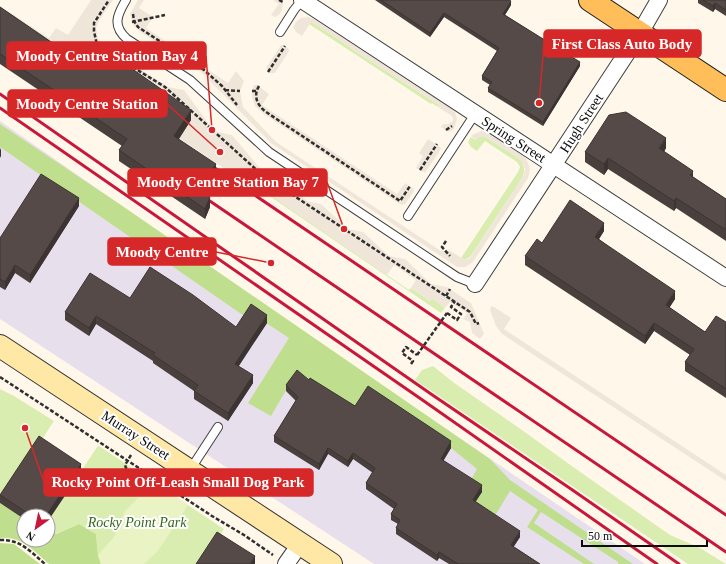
<svg xmlns="http://www.w3.org/2000/svg" width="726" height="564" font-family="Georgia,serif">
<style>
.industrial{fill:#e8dfec}
.green{fill:#d9edb1}
.forest{fill:#bfdf8e}
.pitch{fill:#eaf3c3}
.plaza{fill:#efe6d9}
.lines{fill:none;stroke-linecap:round;stroke-linejoin:round}
.service-casing{stroke:#3f3f3f;stroke-width:10}
.minor-casing{stroke:#3f3f3f;stroke-width:18}
.secondary-casing{stroke:#2e2e2e;stroke-width:24}
.primary-casing{stroke:#1d1d1d;stroke-width:24}
.path{stroke:#2e2e2e;stroke-width:2.5;stroke-dasharray:4 2;stroke-linecap:butt}
.service{stroke:#fff;stroke-width:8}
.minor{stroke:#fff;stroke-width:16}
.secondary{stroke:#ffe8a5;stroke-width:22}
.primary{stroke:#ffbe5a;stroke-width:22}
.rail{stroke:#c7183b;stroke-width:3}
.path-bridge{stroke:#2e2e2e;stroke-width:2.5;stroke-dasharray:4 2;stroke-linecap:butt}
.wall{fill:#49403d}
.shaded-wall{fill:#3c3432}
.building{fill:#554a47;stroke:#3c3432}
.labels{text-anchor:middle;stroke-width:4;stroke-linejoin:round;paint-order:stroke}
.street-label{font-size:14px;fill:#0c0c0c;stroke:#fff}
.park-label{font-size:14px;font-style:italic;fill:#346817;stroke:#fff}
.leader{fill:none;stroke:#d62828;stroke-width:1.5}
.callout-dot{fill:#d62828;stroke:#fff;stroke-width:1.5}
.callout{fill:#d62828;stroke:#d62828;stroke-width:1.5}
.callout-label{font-size:15px;text-anchor:middle;font-weight:bold;fill:#fff}
</style>
<rect width="100%" height="100%" fill="#fff8ea"/>
<path class="industrial" d="M0,121L287,321L645,564H374L0,319Z"/>
<path class="green" d="M311,21L350,47L352,49L439,105L438,107L432,103L431,104L309,24Z
M484,136L520,159C524,165 526,171 522,178L471,256L465,260L461,258L518,172L520,167L517,162L485,141L477,151L471,147L468,142L471,137L475,140L479,137Z
M230,167L409,290L411,288L430,301L432,298L445,308L441,313L234,172L233,173L228,171Z
M433,366L453,382L529,435L569,464L670,535L700,548L726,564H688L415,380L422,370Z
M0,389L14,396L54,421L0,503Z
M99,446L224,529L201,564H101L98,555L96,534L79,524L55,534L48,532V521L97,447Z"/>
<path class="forest" d="M0,124L121,205L490,459L510,480L633,564H618V562L541,512L534,523L594,564H584L527,527L538,510L510,491L493,519L473,506L469,483L477,469L451,448L355,412L295,375L271,416L248,403L289,338L251,313L247,318L0,147Z
M0,503L24,519V540H48V532L56,534L79,524L96,534L98,555L101,564H49C34,551 21,536 0,538Z
M0,543L14,544L40,564H0Z"/>
<path class="pitch" d="M151,480L188,505L158,551L144,564H101L98,555L114,537L125,511L142,494Z"/>
<path class="plaza" d="M91,0H113L100,19L96,28L98,38L102,44L168,87L184,90L214,131L232,135L264,173L280,177L307,201L321,204L348,229L363,232L389,256L405,259L431,284L447,287L471,303L484,334L480,339L472,333L470,322L463,319L467,313L450,302L445,308L432,299L430,301L411,288L416,280L394,265L387,275L231,168L228,171L179,138L191,120L76,69L0,18V6L49,38L56,28L68,35Z
M138,0H144L139,8L153,17L146,28L228,83L236,71L244,81L240,91L243,107L276,142L441,251L449,250L465,260L470,258L524,175L525,169L523,164L517,157L486,137H479L475,140L471,136L472,135L481,131L486,132L521,153L526,159L529,165L530,170L528,178L473,262L465,267H457L271,143L202,73L139,31L134,26L130,14Z
M273,0H282L283,4L282,10L280,14L275,17L271,15L279,4Z
M308,17L314,19L451,108L455,112L457,119L454,129L449,132L441,127L443,124H448L453,121V119L452,116L438,107L439,105L352,49L350,47L311,22L302,36L296,32L293,27L296,22L301,18Z
M281,45H283L288,48L289,51L275,73H270L266,68Z
M254,85H257L269,94L262,105L397,194L405,183L413,188L414,191L405,204L402,205L398,203L264,114L255,106L252,97V91Z
M428,139L439,146L441,149L425,173L416,168L423,156L419,153Z
M491,306L494,307L511,318L504,329L726,475V481L502,334L496,326L490,310Z"/>
<g class="lines">
<defs>
<path id="service" d="M126,0C117,15 112,26 127,39L190,80L269,152L457,277L475,284
M280,32L294,10L302,0
M408,216L475,114
M190,470L218,427"/>
<path id="minor" d="M302,0L726,278
M475,284L640,33L659,0
M286,564L300,544"/>
<path id="secondary" d="M0,346L331,564"/>
<path id="primary" d="M590,0L726,90"/>
</defs>
<use href="#service" class="service-casing"/>
<use href="#minor" class="minor-casing"/>
<use href="#secondary" class="secondary-casing"/>
<use href="#primary" class="primary-casing"/>
<path class="path" d="M279,0L283,2
M133,14L134,21L138,27L204,70L222,86L237,105
M132,22L165,15
M97,45L165,87L261,174L470,312L476,324L479,323
M99,55L94,31V23L109,0
M268,72L285,46
M259,86C253,96 257,105 266,112L400,201L410,186
M225,90L240,91
M252,91H256
M446,130L452,126
M420,170L437,144
M446,241L442,247L450,256
M446,296L450,289
M447,313L457,320L461,314L451,307L455,301
M411,364L413,361L402,353L406,347L417,355
M0,377L212,516L244,535L273,555
M131,455L125,465L126,468L148,485
M0,540C20,539 31,552 45,564"/>
<use href="#service" class="service"/>
<use href="#minor" class="minor"/>
<use href="#secondary" class="secondary"/>
<use href="#primary" class="primary"/>
<path class="rail" d="M0,94L431,394L571,489L679,564
M0,108L421,399L657,564
M206,162L726,515
M201,195L726,552"/>
<path class="path-bridge" d="M417,355L447,313"/>
</g>
<path class="wall" d="M375,0H509L511,5L505,15L580,66L543,126L488,92V88L490,85L482,80V76L497,51L444,17L430,37Z
M698,0H726V16L715,9L713,12L698,3Z
M0,7L76,59L191,120L179,139L216,174L204,192L210,207L205,219L119,161V150L122,146L0,64Z
M666,148L664,152L693,177L726,199V241L676,208L674,211L608,169L604,175L585,162V152Z
M79,206L30,283L15,273L5,290L0,287V238Z
M604,231L599,239L675,299L669,308L705,332L726,322V398L685,371V362L690,355L654,331L645,344L525,265V256L542,243Z
M130,298L236,327L267,323L238,366L253,383L228,421L194,399V391L153,363V361L96,324L89,336L65,320V312Z
M309,380L355,406L451,448L443,460L482,492L475,501L520,537L513,547L540,564H449L439,558L437,561L396,534V528L398,524L391,520V514L394,509L366,489V483L373,473L353,459L348,467L328,454L319,470L274,442V436L296,401L286,391V385Z
M81,472L48,516H24V519L0,503V495Z"/>
<path class="shaded-wall" d="M511,1V5L503,18V14Z
M715,3V9L713,12V6Z
M444,13V17L430,37V33Z
M580,62V66L543,126V122Z
M191,110V120L174,146V136Z
M666,138V148L659,159V148Z
M1,148V156L0,158V150Z
M608,158V169L604,175V164Z
M216,164V174L199,199V189Z
M693,171V181L690,175Z
M210,197V207L205,219V209Z
M79,198V206L30,283V275Z
M676,198V208L674,211V201Z
M604,223V231L595,245V237Z
M15,265V273L5,290V282Z
M675,291V299L666,313V305Z
M267,315V323L235,372V364Z
M96,316V324L89,336V328Z
M654,323V331L645,344V336Z
M253,375V383L228,421V413Z
M451,441V448L441,465V459Z
M328,448V454L319,470V464Z
M353,453V459L348,467V461Z
M81,464V472L48,521V516H46Z
M482,485V492L473,506V500Z
M520,531V537L511,551V545Z
M439,552V558L437,561V555Z
M255,556V564H250Z"/>
<path class="building" d="M381,0H509L511,1L503,14L580,62L543,122L488,88L492,82L482,76L499,48L444,13L430,33Z
M703,0H726V10L715,3L713,6Z
M0,7L76,59L79,50L108,52L191,110L174,136L216,164L199,189L210,197L205,209L119,150L127,139L0,54Z
M626,112L666,138L659,148L693,171L690,175L726,199V230L676,198L674,201L608,158L604,164L585,152L609,115Z
M41,174L79,198L30,275L15,265L5,282L0,279V238Z
M570,200L604,223L595,237L675,291L666,305L705,332L716,316L726,322V389L685,362L694,349L654,323L645,336L525,256L537,239L542,243Z
M150,267L193,295L236,327L251,304L267,315L235,364L253,375L228,413L194,391L198,385L153,355L155,353L96,316L89,328L65,312L90,273L130,298Z
M297,370L309,380L310,378L355,406L368,386L451,441L441,459L482,485L473,500L520,531L511,545L540,564H458L439,552L437,555L396,528L400,520L391,514L397,504L366,483L375,468L353,453L348,461L328,448L319,464L274,436L298,397L286,385Z
M39,436L81,464L46,516H32L0,495Z
M217,532L255,556L250,564H196Z"/>
<g class="labels">
<g class="street-label">
<text transform="translate(581 123) rotate(-57)" y="5">Hugh Street</text>
<text transform="translate(514 139) rotate(33)" y="5">Spring Street</text>
<text transform="translate(136 435) rotate(33)" y="5">Murray Street</text>
</g>
<g class="park-label">
<text x="137" y="527">Rocky Point Park</text>
</g>
</g>
<path class="leader" d="M539 103L544 43M212 130L206 56M220 152L167 104M344 229L327 182M271 263L216 252M25 428L44 482"/>
<g class="callout-dot">
<circle cx="539" cy="103" r="4"/>
<circle cx="212" cy="130" r="4"/>
<circle cx="220" cy="152" r="4"/>
<circle cx="344" cy="229" r="4"/>
<circle cx="271" cy="263" r="4"/>
<circle cx="25" cy="428" r="4"/>
</g>
<g class="callout">
<rect x="544" y="30" width="157" height="27" rx="4"/>
<rect x="7" y="42" width="199" height="27" rx="4"/>
<rect x="8" y="90" width="159" height="27" rx="4"/>
<rect x="128" y="169" width="199" height="27" rx="4"/>
<rect x="108" y="238" width="108" height="27" rx="4"/>
<rect x="44" y="469" width="269" height="27" rx="4"/>
</g>
<g class="callout-label">
<text x="622" y="49">First Class Auto Body</text>
<text x="107" y="61">Moody Centre Station Bay 4</text>
<text x="87" y="109">Moody Centre Station</text>
<text x="228" y="187">Moody Centre Station Bay 7</text>
<text x="162" y="257">Moody Centre</text>
<text x="178" y="487">Rocky Point Off-Leash Small Dog Park</text>
</g>
<g transform="translate(36 528) rotate(213)"><circle r="19" fill="#ffffff" stroke="#9e9e9e"/>
<path d="M0-3L7 15L0 10L-7 15Z" fill="#c7183b"/>
<text y="-6" font-size="11" font-weight="bold" text-anchor="middle" fill="#0c0c0c">N</text>
</g>
<path d="M582 540v6h125v-6" fill="none" stroke="#0c0c0c" stroke-width="2"/>
<text x="588" y="540" font-size="12" fill="#0c0c0c" stroke="#ffffff" stroke-width="3" paint-order="stroke">50 m</text>
</svg>
